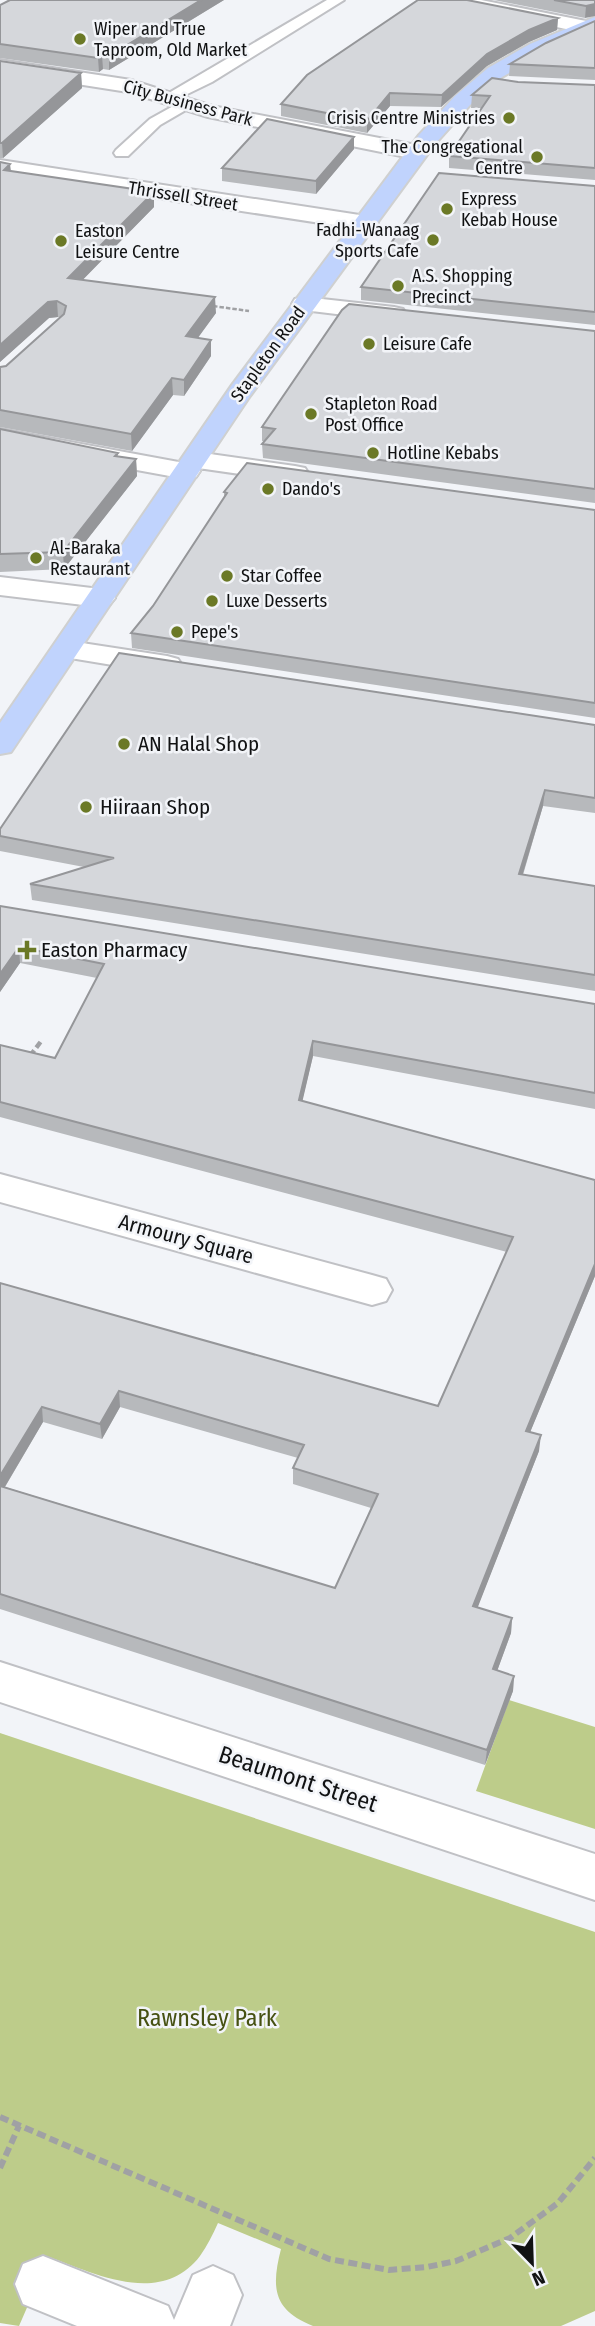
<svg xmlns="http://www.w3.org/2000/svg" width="595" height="2326" font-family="'Fira Sans Condensed',sans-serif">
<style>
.green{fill:#bdcc8a}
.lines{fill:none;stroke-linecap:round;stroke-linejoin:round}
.service-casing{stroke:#c0c1c5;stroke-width:4}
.minor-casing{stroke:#c0c1c5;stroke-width:4}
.primary-casing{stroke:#cfd0d0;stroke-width:4}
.path-far2{stroke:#a0a1a4;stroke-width:2.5;stroke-dasharray:4.5 2;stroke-linecap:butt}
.path-far1{stroke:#a0a1a4;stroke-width:4.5;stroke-dasharray:7 3.5;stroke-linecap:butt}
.path{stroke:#a0a1a4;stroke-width:6;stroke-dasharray:9 4.5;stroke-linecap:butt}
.service{fill:#fff;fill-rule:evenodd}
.minor{fill:#fff;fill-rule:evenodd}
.primary{fill:#c0d3fd;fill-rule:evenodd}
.wall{fill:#b7b9bc;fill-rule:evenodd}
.shaded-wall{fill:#959699}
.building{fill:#d5d7db;stroke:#959699;stroke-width:2}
.poi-dot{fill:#6b7926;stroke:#f2f4f8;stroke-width:2.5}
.labels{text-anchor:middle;stroke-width:5;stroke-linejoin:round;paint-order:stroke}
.far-poi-label{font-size:18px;fill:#111213;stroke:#f2f4f8;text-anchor:start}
.far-street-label{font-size:18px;fill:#111213;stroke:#f2f4f8}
.poi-label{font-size:21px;fill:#111213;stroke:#f2f4f8;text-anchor:start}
.street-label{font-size:21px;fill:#111213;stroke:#f2f4f8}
.near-street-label{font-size:24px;fill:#111213;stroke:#f2f4f8}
.near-park-label{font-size:24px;fill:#465112;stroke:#f2f4f8}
</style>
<rect width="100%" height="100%" fill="#f2f4f8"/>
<path class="green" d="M509,1700L595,1727V1829L476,1791Z
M0,1733L595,1932V2311L561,2326H313C273,2310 271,2288 281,2249L218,2223C213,2234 207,2246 200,2256C161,2307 96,2274 49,2257L19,2326L0,2323Z"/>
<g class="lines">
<defs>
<path id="service" d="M327,0H344L212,82L175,100H165L162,97Z
M186,99L191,101L194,104L191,107L160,125L128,156H116L114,153L116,150L150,119Z"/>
<path id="minor" d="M442,0H481L586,21L593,23L595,28L586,33L452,6Z
M0,60L131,80L212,106L416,145L424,147L427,152L424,157L416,159L208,117L128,92L0,72Z
M0,160L366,216L374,218L378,223L374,228L366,230L0,174Z
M304,297L394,307L403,309L406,314L403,319L394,321L295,309L292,304L295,299Z
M0,429L184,463L183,460L186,454L196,452L295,466L305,468L309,474L305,480L295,482L198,468L200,471L196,477L186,479L0,445Z
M0,577L100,589L110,592L115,598L110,604L100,607L0,595Z
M69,641L167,656L178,659L182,665L178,671L167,674L58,656L54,650L58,644Z
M0,1174L372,1275L386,1279L392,1290L386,1301L372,1305L0,1202Z
M0,1662L595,1854V1900L0,1702Z
M43,2256L168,2306L174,2320L193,2275L213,2266L233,2275L242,2295L230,2326H77L23,2304L15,2284L23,2264Z"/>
<path id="primary" d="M595,17V30L544,53L502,77L470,105L435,144L250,396L11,752L0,754V723L232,385L419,135L455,96L488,68L530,44Z"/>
</defs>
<use href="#service" class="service-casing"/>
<use href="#minor" class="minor-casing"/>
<use href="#primary" class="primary-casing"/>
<path class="path-far2" d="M213,306L249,311"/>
<path class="path-far1" d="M30,1056L42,1040"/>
<path class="path" d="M0,2117L329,2259L389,2270L427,2267L456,2261L510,2238L558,2203L595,2158
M0,2168L19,2126"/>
<use href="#service" class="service"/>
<use href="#minor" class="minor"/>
<use href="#primary" class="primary"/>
</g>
<path class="wall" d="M224,0L109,70L103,69L99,72L0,58V5Z
M494,0H595L585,18Z
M558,18L557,30L529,42L487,66L441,107L390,106L367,133L281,116V104Z
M595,21V80L509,76L510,64Z
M0,61L81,73L82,88L3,158H0Z
M518,82L595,85V180L449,168V156L482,108H471L472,95Z
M354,149L316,194L222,181V168Z
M0,162L11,171L154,207L82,280L216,313L197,338L211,356L184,396L173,395L132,451L0,427V367L6,366L60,318L58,317L49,318L0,362Z
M595,186V325L361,300V287Z
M595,331V503L263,458L262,444L265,441H262V427Z
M0,429L118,453V456L136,459L137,476L64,569L0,572Z
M224,492L595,510V718L132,648L131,633L153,606L224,498Z
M595,725V813L543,806L523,875L595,886V991L32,900L30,884L84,867L0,851V829Z
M0,906L595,1004V1109L313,1056L302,1101L595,1180V1276L530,1432L539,1451L477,1608L512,1618L511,1633L497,1671L514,1676L513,1691L485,1765L0,1609V1283L438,1406L507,1252L0,1117V1045L55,1058L97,978L20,963L0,992ZM120,1407L298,1458L293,1468V1484L371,1508L335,1588L5,1487L43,1422L102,1439Z"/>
<path class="shaded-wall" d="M201,0H224L109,70V56Z
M595,4V16L585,18L586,6Z
M558,18L557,30L529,42L487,66L441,107L442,95L487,54L529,30Z
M102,55L103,69L99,72L98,58Z
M81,73L82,88L3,158L2,143Z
M390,93V106L367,133V121Z
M354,137V149L316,194V181Z
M10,164L12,179L4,170Z
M154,192V207L69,294L68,278Z
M215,297L216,313L187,353L186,336Z
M57,301L58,317L49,318L0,362V345L48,302Z
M211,340V356L184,396V380Z
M172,378L173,395L132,451L131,434Z
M136,459L137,476L64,569L63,552Z
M545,790L543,806L518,890L519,874Z
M19,947L20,963L0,992V974Z
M313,1041V1056L299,1116V1100Z
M595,1264V1276L524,1447L526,1431Z
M119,1391L120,1407L102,1439L100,1424Z
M42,1407L43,1422L0,1495V1476Z
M541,1435L539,1451L472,1622L473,1606Z
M512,1618L511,1633L492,1685L493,1669Z
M514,1676L513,1691L485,1765L487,1750Z"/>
<path class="building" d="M10,0H201L109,56L102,55L98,58L0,44V5Z
M418,0H467L558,18L529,30L487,54L442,95L390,93L367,121L281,104L307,75Z
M554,0H595V4L586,6Z
M595,21V68L510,64L546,43Z
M0,61L81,73L2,143H0Z
M492,78L518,82L595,85V168L449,156L490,96L472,95Z
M267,119L354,137L316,181L222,168Z
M0,162L10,164L4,170L154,192L68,278L215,297L186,336L211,340L184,380L172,378L131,434L0,410V367L6,366L64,314L66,306L57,301L48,302L0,345Z
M439,173L595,186V312L361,287Z
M349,304L595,331V489L262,444L275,429L262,427L342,310Z
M0,429L118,453L115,456L136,459L63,552L0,554Z
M247,463L595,510V703L131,633L153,606L227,493L224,492Z
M119,653L595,725V798L545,790L519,874L595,886V975L30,884L114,858L0,836V829Z
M0,906L595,1004V1093L313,1041L299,1100L595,1180V1264L526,1431L541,1435L473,1606L512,1618L493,1669L514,1676L487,1750L0,1594V1486L335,1588L378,1494L293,1468L304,1445L119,1391L100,1424L42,1407L0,1476V1283L438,1406L513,1237L0,1102V1045L55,1058L104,964L19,947L0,974Z"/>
<g class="poi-dot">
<circle cx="80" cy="39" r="7"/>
<circle cx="509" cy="118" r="7"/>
<circle cx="537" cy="157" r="7"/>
<circle cx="447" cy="209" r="7"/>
<circle cx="433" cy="240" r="7"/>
<circle cx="61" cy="241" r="7"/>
<circle cx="398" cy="286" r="7"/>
<circle cx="369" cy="344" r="7"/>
<circle cx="311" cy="414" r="7"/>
<circle cx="373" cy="453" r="7"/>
<circle cx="268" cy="489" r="7"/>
<circle cx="36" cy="558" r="7"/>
<circle cx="227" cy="576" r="7"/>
<circle cx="212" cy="601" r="7"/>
<circle cx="177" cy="632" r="7"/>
<circle cx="124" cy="744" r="7"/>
<circle cx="86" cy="807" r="7"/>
<path d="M23.5 939.5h7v7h7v7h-7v7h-7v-7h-7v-7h7z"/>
</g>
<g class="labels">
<g class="far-poi-label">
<text x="94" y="35">Wiper and True<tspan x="94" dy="21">Taproom, Old Market</tspan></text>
<text x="495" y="124" text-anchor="end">Crisis Centre Ministries</text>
<text x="523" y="153" text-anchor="end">The Congregational<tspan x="523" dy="21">Centre</tspan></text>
<text x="461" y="205">Express<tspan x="461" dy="21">Kebab House</tspan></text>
<text x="419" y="236" text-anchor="end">Fadhi-Wanaag<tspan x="419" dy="21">Sports Cafe</tspan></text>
<text x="75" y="237">Easton<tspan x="75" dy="21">Leisure Centre</tspan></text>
<text x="412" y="282">A.S. Shopping<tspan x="412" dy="21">Precinct</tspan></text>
<text x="383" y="350">Leisure Cafe</text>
<text x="325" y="410">Stapleton Road<tspan x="325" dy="21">Post Office</tspan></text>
<text x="387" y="459">Hotline Kebabs</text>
<text x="282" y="495">Dando's</text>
<text x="50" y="554">Al-Baraka<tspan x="50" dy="21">Restaurant</tspan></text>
<text x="241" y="582">Star Coffee</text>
<text x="226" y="607">Luxe Desserts</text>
<text x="191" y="638">Pepe's</text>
</g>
<g class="far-street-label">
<text transform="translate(188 103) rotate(15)" y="6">City Business Park</text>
<text transform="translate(183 196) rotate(9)" y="6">Thrissell Street</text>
<text transform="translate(268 354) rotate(-54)" y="6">Stapleton Road</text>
</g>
<g class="poi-label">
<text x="138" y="751">AN Halal Shop</text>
<text x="100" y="814">Hiiraan Shop</text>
<text x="41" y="957">Easton Pharmacy</text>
</g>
<g class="street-label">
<text transform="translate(186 1239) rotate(15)" y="7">Armoury Square</text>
</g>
<g class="near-street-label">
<text transform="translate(298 1779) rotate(18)" y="8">Beaumont Street</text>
</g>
<g class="near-park-label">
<text x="207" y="2026">Rawnsley Park</text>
</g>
</g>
<g transform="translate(532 2263) rotate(157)" stroke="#f2f4f8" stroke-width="5" paint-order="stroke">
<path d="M0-5L12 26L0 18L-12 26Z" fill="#111213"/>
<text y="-10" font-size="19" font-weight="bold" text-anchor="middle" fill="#111213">N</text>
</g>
</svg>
